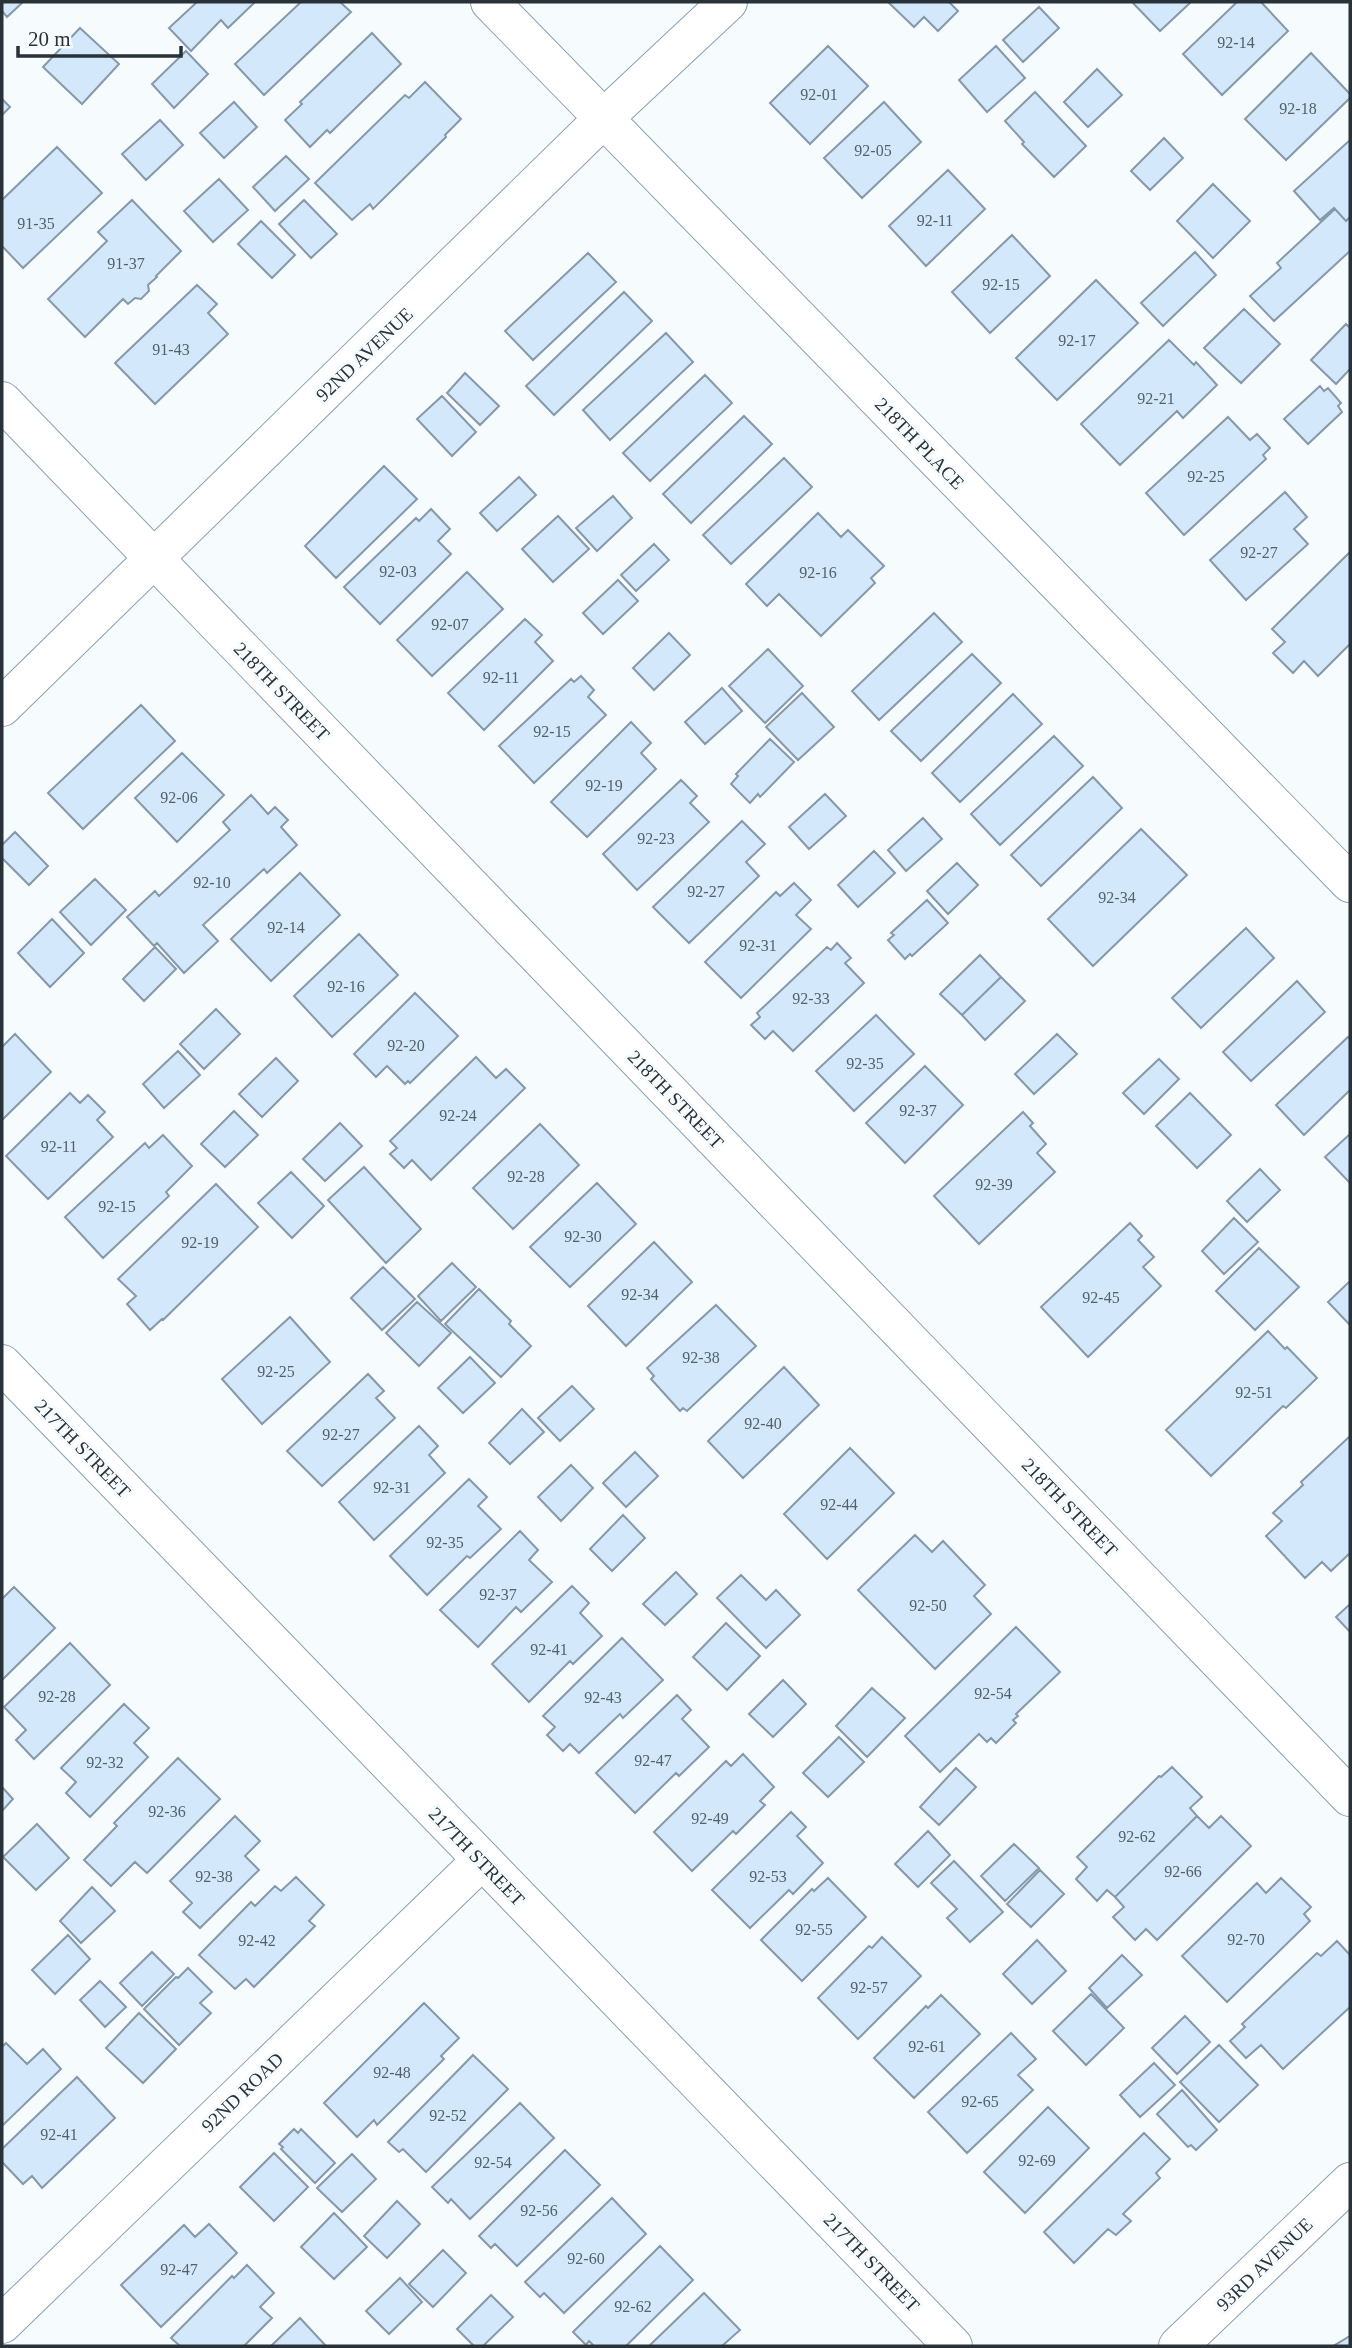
<svg xmlns="http://www.w3.org/2000/svg" width="1352" height="2348" font-family="Georgia,serif">
<style>
.building{fill:#d3e9fb;stroke:#8599aa;stroke-width:2}
.lines{fill:none;stroke-linecap:round;stroke-linejoin:round}
.minor-casing{stroke:#8ca0b1;stroke-width:40}
.minor{stroke:#fff;stroke-width:38}
.labels{text-anchor:middle;stroke-width:6;stroke-linejoin:round;paint-order:stroke}
.number-label{font-size:16px;fill:#54606a}
.street-label{font-size:19px;fill:#293239;stroke:#f6fbfe}
</style>
<rect width="100%" height="100%" fill="#f6fbfe"/>
<path class="building" d="M2,2H23L7,17L2,11Z
M197,2H255L228,28L221,20L191,51L169,28Z
M301,2H340L351,12L264,95L235,64Z
M888,2H949L958,11L938,31L924,17L914,27Z
M1132,2H1191L1160,31Z
M1237,2H1261L1288,31L1222,95L1183,54Z
M1039,7L1059,28L1023,62L1003,40Z
M80,28L119,64L82,104L43,67Z
M372,33L401,64L330,133L327,130L310,147L285,120L302,104L300,102Z
M828,46L868,86L810,144L770,103Z
M996,46L1025,78L987,112L959,80Z
M186,51L208,74L174,108L152,84Z
M1311,53L1350,94V98L1286,160L1245,119Z
M1097,69L1122,95L1088,127L1064,102Z
M425,82L461,119L445,135L446,137L373,209L370,204L352,220L315,183L405,95L409,98Z
M1035,92L1086,146L1054,177L1022,144L1024,142L1005,121Z
M2,99L10,107L2,115Z
M234,102L257,127L224,158L200,133Z
M884,102L921,142L862,198L824,158Z
M160,120L183,145L146,180L122,154Z
M1164,138L1183,158L1150,190L1131,171Z
M1350,140V217L1346,221L1334,208L1320,220L1294,191Z
M57,147L102,193L23,268L2,246V200Z
M286,156L309,179L275,211L253,187Z
M948,170L985,209L926,266L889,226Z
M219,179L248,210L213,242L184,211Z
M1213,184L1250,221L1213,258L1177,221Z
M132,200L181,251L156,276L157,277L148,285L149,291L141,299L135,298L128,304L123,299L85,337L48,299L107,241L98,232Z
M304,200L337,234L311,258L279,224Z
M1335,209L1346,221L1349,218L1350,220V251L1274,321L1250,296L1281,268L1277,263Z
M261,221L295,255L272,278L238,244Z
M1012,235L1050,276L990,333L952,292Z
M1195,252L1216,275L1163,326L1141,303Z
M588,253L616,282L533,360L505,331Z
M1096,280L1138,323L1057,400L1016,358Z
M197,285L217,304L208,313L228,334L155,404L115,363Z
M624,292L652,321L554,415L526,386Z
M1244,309L1280,344L1241,383L1204,348Z
M1346,324L1350,328V369L1336,384L1311,360Z
M666,333L693,362L610,440L583,410Z
M1169,340L1194,365L1196,362L1217,385L1183,418L1177,411L1120,465L1081,424Z
M465,373L499,406L480,425L447,393Z
M705,375L732,403L650,481L623,453Z
M1320,386L1324,391L1328,388L1341,403L1338,406L1342,412L1308,444L1284,419Z
M442,396L476,432L452,456L417,419Z
M744,416L772,444L691,523L663,494Z
M1228,417L1250,440L1257,434L1270,448L1263,455L1266,459L1184,535L1146,493Z
M784,458L812,487L731,564L703,535Z
M384,466L417,499L336,578L305,546Z
M519,477L536,495L497,531L480,513Z
M1285,492L1307,517L1294,529L1308,544L1246,600L1210,560Z
M613,496L632,518L597,551L576,528Z
M431,509L450,529L438,541L451,554L380,624L344,587L416,518L419,521Z
M818,513L841,537L848,530L884,566L871,578L875,583L821,636L779,594L767,606L746,584Z
M558,516L589,549L553,582L522,549Z
M654,544L669,560L636,591L621,575Z
M1350,552V644L1318,676L1304,661L1293,673L1273,653L1285,642L1272,629Z
M467,572L503,609L432,676L397,640Z
M618,580L638,601L603,634L583,613Z
M934,613L962,642L879,720L852,691Z
M525,619L542,635L535,642L553,661L484,730L448,693Z
M669,633L690,655L654,690L633,668Z
M768,649L803,686L765,723L729,686Z
M972,654L1001,683L921,761L891,731Z
M581,676L594,690L588,697L606,715L534,783L499,746L571,679L574,682Z
M722,688L742,711L705,744L685,722Z
M802,693L834,727L798,760L766,727Z
M1013,694L1042,724L960,802L932,773Z
M141,705L175,741L83,829L48,793Z
M631,722L651,743L641,753L656,769L587,837L551,802Z
M1054,736L1083,766L1000,845L971,814Z
M770,739L794,762L760,797L758,794L750,803L731,784L738,776L736,774Z
M182,753L224,795L177,842L135,798Z
M1093,777L1122,808L1041,886L1011,855Z
M681,780L697,796L690,803L709,822L637,890L603,854Z
M825,794L846,816L809,849L789,827Z
M251,795L268,814L275,807L288,820L281,827L297,845L267,873L264,869L203,925L218,941L184,973L157,943L154,946L127,917L155,891L159,896L230,830L223,822Z
M923,818L942,839L906,871L888,850Z
M742,821L765,844L746,862L759,876L689,943L653,907Z
M1141,829L1187,875L1093,966L1048,919Z
M15,832L48,866L29,885L2,858V845Z
M874,851L895,873L858,907L838,885Z
M957,863L978,885L948,914L927,891Z
M300,873L340,915L271,981L231,939Z
M95,879L126,910L91,945L60,912Z
M794,883L811,900L796,915L811,929L741,998L705,962L776,892L780,896Z
M927,900L948,923L912,956L910,954L905,959L888,940L894,935L891,933Z
M52,919L84,953L50,987L18,953Z
M1246,928L1274,958L1201,1028L1172,998Z
M359,934L398,975L332,1037L294,996Z
M837,943L851,958L845,963L864,983L793,1051L773,1031L765,1039L751,1025L760,1017L757,1013L827,947L831,950Z
M155,947L176,969L144,1001L123,979Z
M980,955L1001,977L962,1015L940,994Z
M1001,977L1025,1001L985,1040L962,1015Z
M1297,981L1325,1012L1251,1081L1223,1052Z
M415,993L458,1036L410,1083L408,1081L405,1084L387,1066L376,1077L354,1054Z
M216,1009L240,1034L204,1069L180,1044Z
M876,1015L914,1054L854,1111L816,1071Z
M15,1034L51,1072L2,1120V1047Z
M1057,1034L1077,1054L1034,1094L1015,1074Z
M1348,1037L1350,1039V1090L1304,1135L1276,1105Z
M178,1051L200,1075L164,1108L143,1084Z
M476,1057L496,1078L506,1069L525,1088L431,1180L412,1160L404,1168L390,1154L397,1148L390,1141Z
M276,1058L298,1081L262,1117L239,1094Z
M1159,1059L1179,1079L1144,1114L1123,1093Z
M925,1066L963,1105L905,1163L866,1123Z
M70,1093L80,1103L88,1095L105,1112L97,1120L113,1137L48,1199L6,1156Z
M1190,1093L1231,1135L1197,1168L1156,1126Z
M234,1111L258,1135L225,1167L201,1144Z
M1023,1112L1033,1123L1030,1126L1046,1144L1037,1153L1055,1172L979,1244L934,1196Z
M340,1123L362,1146L325,1181L303,1159Z
M540,1124L579,1165L513,1229L473,1188Z
M1350,1134V1183L1325,1157Z
M163,1135L192,1166L166,1192L169,1196L103,1258L65,1217L145,1143L149,1148Z
M364,1167L421,1229L386,1263L328,1200Z
M1260,1169L1280,1190L1247,1222L1227,1201Z
M291,1172L324,1206L292,1238L258,1203Z
M597,1183L636,1224L570,1287L530,1247Z
M216,1184L258,1227L163,1320L162,1319L150,1330L127,1304L136,1296L118,1279Z
M1234,1218L1258,1242L1224,1274L1202,1251Z
M1130,1223L1142,1236L1138,1240L1154,1257L1143,1267L1161,1286L1088,1357L1041,1307Z
M654,1242L692,1282L626,1346L588,1306Z
M1259,1248L1299,1287L1255,1330L1216,1291Z
M452,1263L476,1287L441,1321L418,1296Z
M383,1267L415,1299L382,1330L351,1298Z
M1350,1281V1323L1349,1324L1328,1302Z
M479,1289L511,1321L509,1324L531,1346L501,1377L445,1324Z
M417,1302L451,1333L419,1366L386,1333Z
M716,1305L756,1346L687,1411L683,1408L680,1411L651,1379L654,1376L647,1368Z
M290,1317L330,1362L262,1424L222,1379Z
M1268,1331L1285,1349L1287,1347L1317,1378L1286,1408L1283,1406L1211,1476L1166,1430Z
M470,1357L495,1383L463,1413L438,1388Z
M784,1367L819,1405L743,1478L708,1441Z
M368,1374L384,1391L376,1398L395,1418L322,1486L287,1451Z
M572,1386L594,1409L560,1441L538,1418Z
M522,1409L544,1432L510,1464L489,1443Z
M419,1426L438,1446L429,1455L445,1473L374,1540L339,1502Z
M1350,1436V1553L1331,1571L1322,1562L1305,1578L1266,1536L1282,1521L1273,1513L1303,1485L1301,1482Z
M850,1448L894,1493L827,1559L784,1514Z
M635,1452L658,1476L626,1507L603,1483Z
M571,1465L593,1488L561,1521L538,1497Z
M469,1479L487,1497L478,1506L501,1529L470,1558L467,1556L427,1595L390,1556Z
M623,1515L645,1538L612,1571L590,1549Z
M520,1531L538,1550L529,1560L552,1582L521,1612L516,1607L478,1647L440,1610Z
M915,1535L932,1552L943,1541L985,1585L974,1596L991,1614L935,1669L858,1590Z
M676,1572L697,1594L665,1625L643,1604Z
M741,1575L766,1600L776,1590L800,1615L766,1648L717,1598Z
M572,1586L589,1603L580,1613L602,1636L573,1664L570,1661L529,1702L492,1664Z
M14,1587L55,1628L2,1680V1599Z
M1350,1604V1632L1336,1617Z
M726,1623L760,1656L727,1690L693,1657Z
M1016,1627L1060,1672L1016,1714L1018,1716L1013,1720L1016,1723L996,1743L991,1738L987,1742L979,1734L940,1772L905,1736Z
M622,1638L663,1680L623,1718L620,1714L579,1753L570,1744L563,1751L547,1735L555,1727L543,1716Z
M70,1643L110,1685L34,1759L16,1740L26,1730L4,1707Z
M783,1680L806,1704L773,1737L749,1714Z
M872,1688L905,1718L867,1757L836,1726Z
M677,1695L691,1710L682,1719L709,1747L679,1776L676,1773L635,1813L596,1773Z
M124,1704L149,1728L134,1743L148,1757L90,1817L66,1793L76,1782L61,1768Z
M839,1737L864,1762L828,1797L803,1773Z
M743,1754L774,1787L760,1801L765,1805L736,1834L733,1831L692,1871L654,1832L726,1761L731,1766Z
M178,1758L220,1799L147,1873L135,1862L111,1886L84,1860L117,1826L114,1823Z
M1172,1767L1202,1797L1190,1808L1197,1816L1115,1897L1107,1890L1097,1901L1076,1879L1087,1867L1077,1857L1159,1776L1161,1777Z
M956,1768L976,1787L939,1825L920,1807Z
M2,1787L13,1799L2,1811Z
M791,1812L806,1827L797,1836L823,1863L793,1894L789,1890L750,1928L712,1890Z
M235,1816L260,1841L245,1856L259,1870L200,1928L183,1912L192,1903L170,1881Z
M1197,1816L1209,1828L1221,1816L1251,1846L1157,1940L1146,1929L1135,1940L1113,1917L1124,1907L1115,1897Z
M37,1824L69,1858L36,1890L3,1857Z
M928,1831L950,1855L918,1887L895,1864Z
M1014,1844L1039,1868L1005,1901L981,1876Z
M954,1861L1003,1912L970,1942L947,1918L957,1909L931,1883Z
M1040,1870L1064,1894L1031,1927L1007,1904Z
M296,1877L324,1905L309,1921L315,1926L254,1987L246,1979L235,1989L199,1955L251,1902L255,1906L275,1886L281,1891Z
M828,1878L866,1917L802,1981L761,1940L812,1889L814,1891Z
M1281,1878L1311,1907L1304,1914L1310,1921L1227,2002L1182,1956L1257,1883L1266,1893Z
M92,1887L115,1911L81,1943L60,1921Z
M68,1935L90,1959L55,1994L32,1970Z
M882,1937L921,1976L858,2039L818,1998L869,1946L872,1948Z
M1037,1940L1066,1971L1032,2004L1003,1974Z
M1337,1941L1350,1955V2007L1283,2069L1261,2045L1246,2058L1230,2041L1245,2027L1242,2024L1317,1953L1321,1956Z
M152,1952L174,1974L142,2006L120,1983Z
M1122,1955L1142,1975L1107,2008L1089,1988Z
M188,1968L212,1992L200,2003L211,2013L179,2045L144,2009L176,1977L178,1978Z
M100,1981L126,2007L105,2027L80,2000Z
M1091,1994L1124,2028L1086,2065L1053,2031Z
M941,1995L980,2034L914,2098L874,2058L926,2006L928,2008Z
M424,2003L459,2038L441,2056L444,2059L377,2125L374,2120L357,2137L324,2103Z
M139,2013L176,2049L143,2083L106,2048Z
M1185,2016L1210,2042L1177,2074L1152,2048Z
M1011,2033L1036,2059L1018,2075L1033,2090L967,2153L928,2112Z
M6,2043L27,2064L43,2049L61,2069L2,2126V2047Z
M1219,2045L1258,2085L1219,2122L1180,2082Z
M473,2055L508,2089L426,2172L403,2149L399,2152L388,2142Z
M1154,2063L1175,2085L1140,2117L1120,2095Z
M77,2077L115,2118L42,2188L32,2176L23,2184L2,2162V2149Z
M1182,2090L1217,2130L1196,2150L1191,2145L1188,2147L1157,2114Z
M520,2103L554,2138L470,2219L451,2199L448,2203L432,2187Z
M1048,2107L1089,2148L1025,2213L984,2172Z
M294,2129L298,2133L301,2129L335,2163L315,2183L281,2149L283,2147L279,2144Z
M1144,2133L1170,2159L1156,2173L1160,2178L1123,2214L1131,2221L1116,2235L1108,2229L1074,2263L1044,2232Z
M565,2150L600,2185L517,2266L495,2244L491,2248L479,2236Z
M274,2153L308,2187L274,2221L240,2187Z
M352,2154L376,2179L342,2212L317,2188Z
M612,2198L646,2234L564,2313L544,2293L540,2297L525,2282Z
M397,2201L420,2224L387,2258L364,2236Z
M334,2213L367,2247L334,2279L301,2247Z
M209,2224L237,2253L161,2327L121,2285L184,2225L195,2237Z
M660,2246L693,2280L626,2346H594L589,2341L586,2345L573,2332Z
M443,2250L466,2273L433,2307L409,2284Z
M247,2265L274,2293L260,2307L272,2318L244,2346H180L171,2338L232,2276L234,2278Z
M400,2278L422,2302L389,2334L366,2311Z
M704,2293L740,2330L722,2346H649Z
M491,2295L513,2317L483,2346H474L457,2329Z
M300,2318L326,2346H271Z
M1350,2336V2346H1336L1335,2345Z"/>
<g class="lines">
<defs>
<path id="minor" d="M490,2L1350,883
M2,401L1350,1797
M2,707L603,119L728,2
M2,1364L953,2346
M2,2324L482,1860
M1178,2346L1350,2182"/>
</defs>
<use href="#minor" class="minor-casing"/>
<use href="#minor" class="minor"/>
</g>
<g class="labels">
<g class="number-label">
<text x="1236" y="48">92-14</text>
<text x="819" y="100">92-01</text>
<text x="1298" y="114">92-18</text>
<text x="873" y="156">92-05</text>
<text x="935" y="226">92-11</text>
<text x="36" y="229">91-35</text>
<text x="126" y="269">91-37</text>
<text x="1001" y="290">92-15</text>
<text x="1077" y="346">92-17</text>
<text x="171" y="355">91-43</text>
<text x="1156" y="404">92-21</text>
<text x="1206" y="482">92-25</text>
<text x="1259" y="558">92-27</text>
<text x="398" y="577">92-03</text>
<text x="818" y="578">92-16</text>
<text x="450" y="630">92-07</text>
<text x="501" y="683">92-11</text>
<text x="552" y="737">92-15</text>
<text x="604" y="791">92-19</text>
<text x="179" y="803">92-06</text>
<text x="656" y="844">92-23</text>
<text x="212" y="888">92-10</text>
<text x="706" y="897">92-27</text>
<text x="1117" y="903">92-34</text>
<text x="286" y="933">92-14</text>
<text x="758" y="951">92-31</text>
<text x="346" y="992">92-16</text>
<text x="811" y="1004">92-33</text>
<text x="406" y="1051">92-20</text>
<text x="865" y="1069">92-35</text>
<text x="918" y="1116">92-37</text>
<text x="458" y="1121">92-24</text>
<text x="59" y="1152">92-11</text>
<text x="526" y="1182">92-28</text>
<text x="994" y="1190">92-39</text>
<text x="117" y="1212">92-15</text>
<text x="583" y="1242">92-30</text>
<text x="200" y="1248">92-19</text>
<text x="640" y="1300">92-34</text>
<text x="1101" y="1303">92-45</text>
<text x="701" y="1363">92-38</text>
<text x="276" y="1377">92-25</text>
<text x="1254" y="1398">92-51</text>
<text x="763" y="1429">92-40</text>
<text x="341" y="1440">92-27</text>
<text x="392" y="1493">92-31</text>
<text x="839" y="1510">92-44</text>
<text x="445" y="1548">92-35</text>
<text x="498" y="1600">92-37</text>
<text x="928" y="1611">92-50</text>
<text x="549" y="1655">92-41</text>
<text x="993" y="1699">92-54</text>
<text x="57" y="1702">92-28</text>
<text x="603" y="1703">92-43</text>
<text x="653" y="1766">92-47</text>
<text x="105" y="1768">92-32</text>
<text x="167" y="1817">92-36</text>
<text x="710" y="1824">92-49</text>
<text x="1137" y="1842">92-62</text>
<text x="1183" y="1877">92-66</text>
<text x="214" y="1882">92-38</text>
<text x="768" y="1882">92-53</text>
<text x="814" y="1935">92-55</text>
<text x="1246" y="1945">92-70</text>
<text x="257" y="1946">92-42</text>
<text x="869" y="1993">92-57</text>
<text x="927" y="2052">92-61</text>
<text x="392" y="2078">92-48</text>
<text x="980" y="2107">92-65</text>
<text x="448" y="2121">92-52</text>
<text x="59" y="2140">92-41</text>
<text x="1037" y="2166">92-69</text>
<text x="493" y="2168">92-54</text>
<text x="539" y="2216">92-56</text>
<text x="586" y="2264">92-60</text>
<text x="179" y="2275">92-47</text>
<text x="633" y="2312">92-62</text>
</g>
<g class="street-label">
<text transform="translate(364 354) rotate(-44)" y="7">92ND AVENUE</text>
<text transform="translate(920 443) rotate(46)" y="7">218TH PLACE</text>
<text transform="translate(282 691) rotate(46)" y="7">218TH STREET</text>
<text transform="translate(676 1099) rotate(46)" y="7">218TH STREET</text>
<text transform="translate(83 1448) rotate(46)" y="7">217TH STREET</text>
<text transform="translate(1070 1507) rotate(46)" y="7">218TH STREET</text>
<text transform="translate(477 1856) rotate(46)" y="7">217TH STREET</text>
<text transform="translate(242 2092) rotate(-44)" y="7">92ND ROAD</text>
<text transform="translate(872 2262) rotate(46)" y="7">217TH STREET</text>
<text transform="translate(1264 2264) rotate(-44)" y="7">93RD AVENUE</text>
</g>
</g>
<rect width="1352" height="2348" fill="none" stroke="#293239" stroke-width="7"/>
<path d="M18 46v10h163v-10" fill="none" stroke="#293239" stroke-width="3.5"/>
<text x="28" y="46" font-size="21" fill="#293239" stroke="#f6fbfe" stroke-width="5" paint-order="stroke">20 m</text>
</svg>
